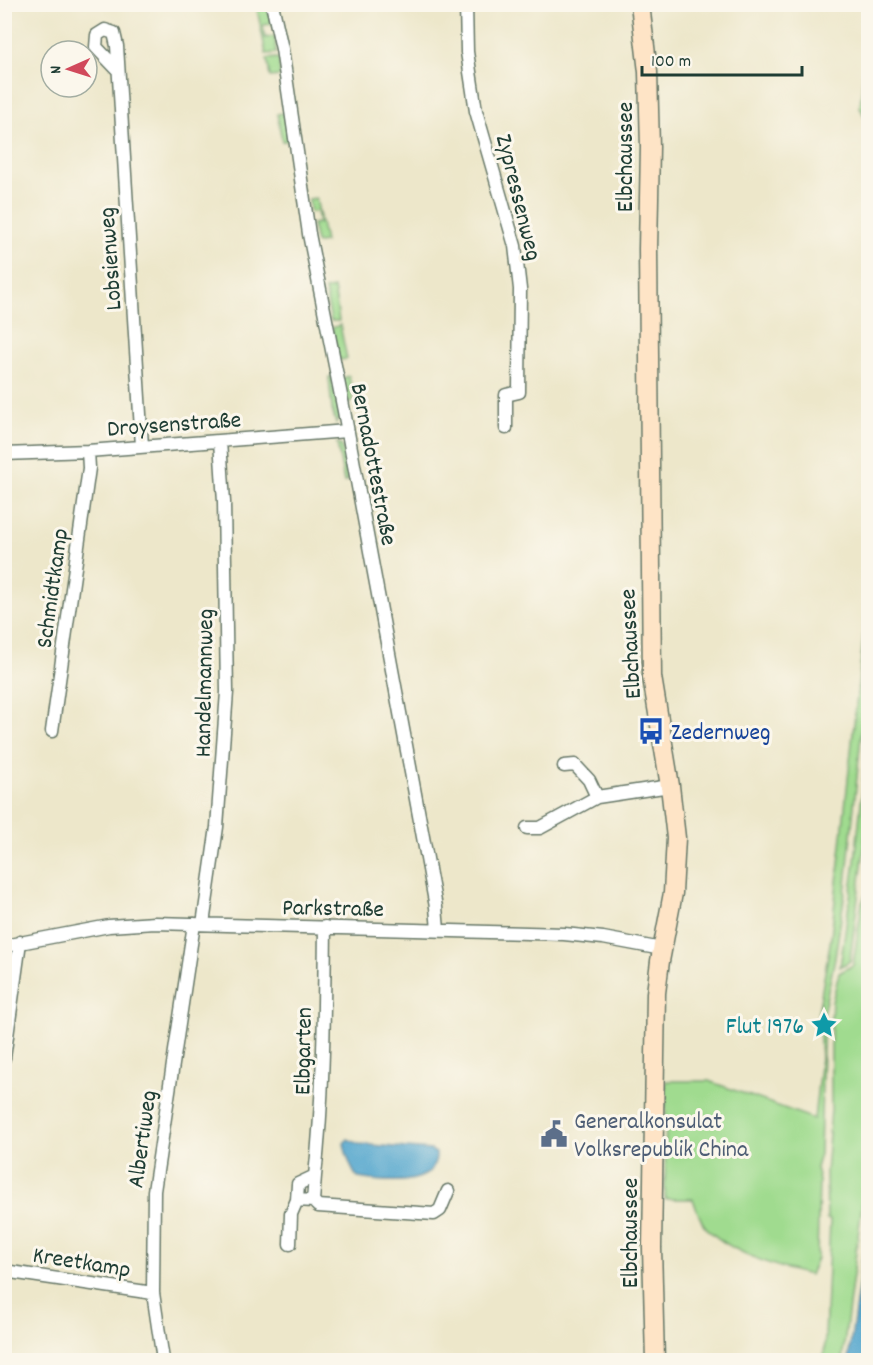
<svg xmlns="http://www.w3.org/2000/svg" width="873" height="1365" font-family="Dekko,sans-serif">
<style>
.green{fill:#a0db8f;stroke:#608c62;stroke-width:1.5}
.water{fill:#51a5cd;stroke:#387180;stroke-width:1.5}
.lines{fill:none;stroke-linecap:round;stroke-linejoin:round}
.minor-casing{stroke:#677868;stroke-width:15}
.secondary-casing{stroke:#677868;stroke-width:21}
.minor{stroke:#fff;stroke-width:12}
.secondary{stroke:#fee4c6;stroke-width:18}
.labels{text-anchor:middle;stroke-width:6;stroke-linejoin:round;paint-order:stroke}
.street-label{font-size:24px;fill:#1f3d34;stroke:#fbf7ec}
.transit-label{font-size:24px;fill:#164399;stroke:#fbf7ec;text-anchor:start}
.culture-label{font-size:24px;fill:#0d838f;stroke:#fbf7ec;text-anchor:end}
.service-label{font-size:24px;fill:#4e5e75;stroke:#fbf7ec;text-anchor:start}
</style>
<rect width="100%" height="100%" fill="#fbf7ec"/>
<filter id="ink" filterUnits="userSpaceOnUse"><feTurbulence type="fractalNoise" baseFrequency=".0167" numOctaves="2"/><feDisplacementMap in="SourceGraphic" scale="12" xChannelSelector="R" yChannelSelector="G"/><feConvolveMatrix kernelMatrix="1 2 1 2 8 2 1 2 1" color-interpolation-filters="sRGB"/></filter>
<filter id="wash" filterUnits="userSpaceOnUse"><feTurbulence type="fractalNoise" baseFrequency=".008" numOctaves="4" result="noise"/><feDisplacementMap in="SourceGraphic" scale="24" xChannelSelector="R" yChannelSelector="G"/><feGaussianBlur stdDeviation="1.35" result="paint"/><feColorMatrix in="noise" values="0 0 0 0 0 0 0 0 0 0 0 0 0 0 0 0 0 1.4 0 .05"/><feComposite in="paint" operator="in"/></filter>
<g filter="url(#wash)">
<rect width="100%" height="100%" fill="#ede7ca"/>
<path class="green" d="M266,8L268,9L272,24L263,25L265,38L275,36L276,53L266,54L257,9Z
M868,25V103L867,113L868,124L860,107Z
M277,58L279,60L280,76L270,77L267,59Z
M283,113L285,114L289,141H282L277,114Z
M293,175L295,177L299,200L293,203L289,176Z
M316,198L325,242L318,243L316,242L312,224L319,223L317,211L310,212L309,199Z
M334,288L339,321H331L325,290Z
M340,325L347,359L339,360L332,328Z
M332,376L340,418L336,423L332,410L329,377Z
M349,376L353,402L347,403L342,378Z
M337,443L342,446L348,481L344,482Z
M868,593V668L846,885L835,958L824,1009L820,1154L816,1168L819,1181L817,1258L810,1275C778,1268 725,1251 704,1225C699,1217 696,1208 693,1199H665L666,1081H709L814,1119L821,1057L818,1013L831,938Z
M868,734V817L850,961L840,967L855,862Z
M867,892L868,1159L842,1360H824L830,1220L827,1219L826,1173L831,1109V1019L832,1002L839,973L853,965L862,903Z
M13,960L5,1025V961Z"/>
<path class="water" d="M348,1139L359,1144L431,1150L436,1153C438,1189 382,1182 358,1178C352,1172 345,1152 344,1143Z
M868,1220V1360H848Z"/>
</g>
<g filter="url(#ink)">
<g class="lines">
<defs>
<path id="minor" d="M272,4L282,49L309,234L344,411L436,907L438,930
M466,4L467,52L476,111L515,246L520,289L519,392L506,395V428
M117,69L96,47L97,35L105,30L114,33L117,46L142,446
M4,454L88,451L347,431
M52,731L89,468L88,451
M564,766L575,765L589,780L597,797
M527,828H540L597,797L670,786
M203,924L217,827L227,692L224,502L220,441
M4,946L109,926L155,923L564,934L603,938L662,949
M4,1058L20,942
M315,1176L313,1201L297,1200L298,1184L315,1176C324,1093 324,1011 325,927
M313,1201L318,1206L434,1214L440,1210L448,1191
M290,1244L291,1214L297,1200
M4,1271L153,1293
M163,1360L153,1293L154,1191L194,924"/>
<path id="secondary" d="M640,4L648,72L650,147L648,249L652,677L670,786L676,838L673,893L660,961L656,993L652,1248L655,1360"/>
</defs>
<use href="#minor" class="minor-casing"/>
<use href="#secondary" class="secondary-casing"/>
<use href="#minor" class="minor"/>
<use href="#secondary" class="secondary"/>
</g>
</g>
<defs>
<symbol id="bus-bare" viewBox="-9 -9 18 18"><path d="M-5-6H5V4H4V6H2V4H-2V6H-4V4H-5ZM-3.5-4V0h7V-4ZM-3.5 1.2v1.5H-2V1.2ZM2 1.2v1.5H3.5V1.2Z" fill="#1a4fb4" stroke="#fbf7ec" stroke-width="2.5" paint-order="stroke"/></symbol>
<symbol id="sight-bare" viewBox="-9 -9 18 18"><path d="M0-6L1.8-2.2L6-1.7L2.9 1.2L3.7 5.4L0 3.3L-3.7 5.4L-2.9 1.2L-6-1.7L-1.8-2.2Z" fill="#0f9aa8" stroke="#fbf7ec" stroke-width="2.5" paint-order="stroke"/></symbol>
<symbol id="civic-bare" viewBox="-9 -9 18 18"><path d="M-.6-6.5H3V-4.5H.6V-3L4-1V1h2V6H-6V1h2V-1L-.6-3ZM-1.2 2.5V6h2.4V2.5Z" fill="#5c6f8a" stroke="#fbf7ec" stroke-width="2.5" paint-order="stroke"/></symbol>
</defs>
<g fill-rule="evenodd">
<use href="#bus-bare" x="632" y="712" width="38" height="38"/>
<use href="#sight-bare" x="805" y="1006" width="38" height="38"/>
<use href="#civic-bare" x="535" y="1115" width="38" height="38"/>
</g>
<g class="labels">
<g class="street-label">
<text transform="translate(624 157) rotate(-90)" y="8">Elbchaussee</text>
<text transform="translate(520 197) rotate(76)" y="8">Zypressenweg</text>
<text transform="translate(109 259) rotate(-94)" y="8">Lobsienweg</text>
<text transform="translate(174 423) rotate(-4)" y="8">Droysenstraße</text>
<text transform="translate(375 464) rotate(79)" y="8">Bernadottestraße</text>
<text transform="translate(51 588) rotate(-82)" y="8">Schmidtkamp</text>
<text transform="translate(629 644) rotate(-93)" y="8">Elbchaussee</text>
<text transform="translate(203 683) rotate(-89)" y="8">Handelmannweg</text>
<text transform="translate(333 907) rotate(1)" y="8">Parkstraße</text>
<text transform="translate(302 1051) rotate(-89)" y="8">Elbgarten</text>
<text transform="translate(141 1139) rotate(-82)" y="8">Albertiweg</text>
<text transform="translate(629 1233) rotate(-90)" y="8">Elbchaussee</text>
<text transform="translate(82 1261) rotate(9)" y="8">Kreetkamp</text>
</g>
<g class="transit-label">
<text x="671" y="739">Zedernweg</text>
</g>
<g class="culture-label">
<text x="804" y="1033">Flut 1976</text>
</g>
<g class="service-label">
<text x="574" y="1128">Generalkonsulat<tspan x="574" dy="28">Volksrepublik China</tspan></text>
</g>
</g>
<rect width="873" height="1365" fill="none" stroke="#fbf7ec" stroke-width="24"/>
<g transform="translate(69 69) rotate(267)"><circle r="28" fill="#fbf7ec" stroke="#a3ada2" stroke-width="1.5"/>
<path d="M0-4.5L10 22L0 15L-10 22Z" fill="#d1495b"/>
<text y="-9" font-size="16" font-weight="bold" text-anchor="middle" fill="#1f3d34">N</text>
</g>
<path d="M642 66v9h160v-9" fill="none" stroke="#1f3d34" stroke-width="3"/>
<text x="651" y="66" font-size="18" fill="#1f3d34" stroke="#fbf7ec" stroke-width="4.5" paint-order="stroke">100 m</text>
</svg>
